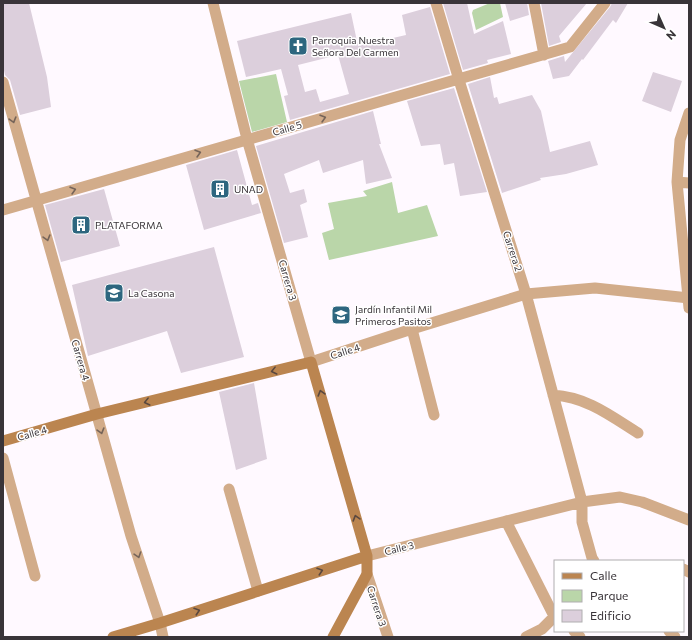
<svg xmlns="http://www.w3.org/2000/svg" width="692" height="640" font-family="Commissioner,sans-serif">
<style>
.green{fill:#bad6a9}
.building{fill:#dccfdc;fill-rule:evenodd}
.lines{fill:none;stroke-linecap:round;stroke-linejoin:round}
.minor{stroke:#d2ac8a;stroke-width:11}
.secondary{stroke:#bb8550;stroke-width:11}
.oneway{stroke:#766459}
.oneway2{stroke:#5a483f}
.labels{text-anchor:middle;stroke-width:3;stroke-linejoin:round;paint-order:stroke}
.poi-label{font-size:10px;fill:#393439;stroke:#fff;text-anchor:start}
.street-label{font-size:10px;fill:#393439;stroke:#fff}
</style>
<rect width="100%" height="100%" fill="#fff9ff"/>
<path class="green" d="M490,3H500L503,17L476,30L472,13L473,10Z
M276,74L287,122L252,132L239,81Z
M392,182L398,213L427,205L438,236L329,260L322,233L334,229L328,203L367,196L363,191Z"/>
<path class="building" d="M3,3H29L47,77L51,107L20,115L10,80L5,75L3,66Z
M443,3H467L474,34L503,21L511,54L487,60L488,63L463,70Z
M505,3H527L529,15L510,21Z
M541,3H587L559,36L561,42L549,46Z
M612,3H628L616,23L613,20L583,60L582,59L569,76L553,79L548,61L564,56L565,62L610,7Z
M430,7L450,74L290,120L284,96L288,95L281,69L246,77L237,41L351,13L358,46L406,35L402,15ZM338,55L349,94L320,102L316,89L305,92L298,65Z
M653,72L682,81L671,112L642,101Z
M490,77L494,98L497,97L499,104L532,95L541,111L550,152L590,141L598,165L566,174L540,178L541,180L502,193L468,84Z
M454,88L487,192L460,196L454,163L444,165L440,144L421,146L407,101Z
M373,111L381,144H379L392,178L366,184L363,160L323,173L319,160L284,174L290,193L304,189L307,202L300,205L308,237L284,243L256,146Z
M237,150L252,205L258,203L261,213L204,230L186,165Z
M104,189L120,246L61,262L45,205Z
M214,247L244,357L181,373L167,331L88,356L72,285Z
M254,383L267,459L236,470L219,392Z"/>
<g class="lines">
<path class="minor" d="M213,3L247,139L311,362L412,329L526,294L595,288L689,298
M436,3L459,80L526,294L582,502V522L592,558L594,561
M534,3L544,55
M3,82L131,536L160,623L163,637
M689,113L680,140L677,182L689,308
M677,182L689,183
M3,210L570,47L605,3
M412,329L434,415
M553,395C587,397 611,416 638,433
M3,458L35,576
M229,489L258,591
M506,521L555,618
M367,556L582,502L620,497L642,502L689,520
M683,569L689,572
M367,574L388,637
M574,631L580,637
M669,631L675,637
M526,637L542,629L554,617"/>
<path class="secondary" d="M3,441L97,414L311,362L367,556V574L333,637
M113,637L160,623L367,556"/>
</g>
<defs><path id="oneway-chevron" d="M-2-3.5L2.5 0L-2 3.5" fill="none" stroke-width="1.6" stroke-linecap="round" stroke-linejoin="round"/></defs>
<g class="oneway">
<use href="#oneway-chevron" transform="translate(323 118) rotate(-16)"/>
<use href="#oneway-chevron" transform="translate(13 120) rotate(74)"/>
<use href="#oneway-chevron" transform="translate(198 153) rotate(-16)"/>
<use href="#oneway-chevron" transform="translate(73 190) rotate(-16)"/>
<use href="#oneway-chevron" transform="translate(47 238) rotate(74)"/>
<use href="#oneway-chevron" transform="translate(101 431) rotate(74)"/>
<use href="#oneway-chevron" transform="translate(138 555) rotate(72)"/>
</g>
<g class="oneway2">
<use href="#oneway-chevron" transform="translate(274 371) rotate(166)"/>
<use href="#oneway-chevron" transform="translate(321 393) rotate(-106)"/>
<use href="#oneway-chevron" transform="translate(147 402) rotate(166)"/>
<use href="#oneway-chevron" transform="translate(356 518) rotate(-106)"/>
<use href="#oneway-chevron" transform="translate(320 571) rotate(-18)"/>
<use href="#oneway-chevron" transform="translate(197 611) rotate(-18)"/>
</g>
<defs>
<symbol id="church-square" viewBox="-11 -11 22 22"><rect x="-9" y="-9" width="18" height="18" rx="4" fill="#2d667f" stroke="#fff"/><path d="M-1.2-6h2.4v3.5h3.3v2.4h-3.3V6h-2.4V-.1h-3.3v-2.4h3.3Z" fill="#fff"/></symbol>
<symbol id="building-square" viewBox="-11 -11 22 22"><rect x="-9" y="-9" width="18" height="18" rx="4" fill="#2d667f" stroke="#fff"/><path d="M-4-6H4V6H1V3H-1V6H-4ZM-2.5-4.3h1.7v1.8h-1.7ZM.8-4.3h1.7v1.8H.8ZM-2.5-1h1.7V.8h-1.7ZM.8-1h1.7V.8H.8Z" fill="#fff"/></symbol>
<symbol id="university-square" viewBox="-11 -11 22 22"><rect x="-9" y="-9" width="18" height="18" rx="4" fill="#2d667f" stroke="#fff"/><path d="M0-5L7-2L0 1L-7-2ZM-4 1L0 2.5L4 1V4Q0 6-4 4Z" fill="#fff"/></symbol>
<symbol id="school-square" viewBox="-11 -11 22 22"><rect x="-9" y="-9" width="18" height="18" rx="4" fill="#2d667f" stroke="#fff"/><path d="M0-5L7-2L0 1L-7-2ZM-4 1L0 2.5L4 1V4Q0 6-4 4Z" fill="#fff"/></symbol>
</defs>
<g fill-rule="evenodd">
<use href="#church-square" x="287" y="35" width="22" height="22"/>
<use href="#building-square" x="209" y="178" width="22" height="22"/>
<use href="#building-square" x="70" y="214" width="22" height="22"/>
<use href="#university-square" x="103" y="282" width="22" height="22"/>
<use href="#school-square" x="330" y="304" width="22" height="22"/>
</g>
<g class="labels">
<g class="poi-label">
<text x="312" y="44">Parroquia Nuestra<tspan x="312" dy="12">Señora Del Carmen</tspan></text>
<text x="234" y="193">UNAD</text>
<text x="95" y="229">PLATAFORMA</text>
<text x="128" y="297">La Casona</text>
<text x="355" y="313">Jardín Infantil Mil<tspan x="355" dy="12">Primeros Pasitos</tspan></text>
</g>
<g class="street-label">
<text transform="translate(287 128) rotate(-16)" y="4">Calle 5</text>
<text transform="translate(513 251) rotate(72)" y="4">Carrera 2</text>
<text transform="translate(288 280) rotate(74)" y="4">Carrera 3</text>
<text transform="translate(345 351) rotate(-18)" y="4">Calle 4</text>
<text transform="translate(81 360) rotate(74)" y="4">Carrera 4</text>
<text transform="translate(32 433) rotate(-16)" y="4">Calle 4</text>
<text transform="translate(399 548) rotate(-14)" y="4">Calle 3</text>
<text transform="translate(377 606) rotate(72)" y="4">Carrera 3</text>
</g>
</g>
<rect width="692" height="640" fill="none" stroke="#393439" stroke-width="8"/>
<rect x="554" y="560" width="130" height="72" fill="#ffffff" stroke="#b0aeb0"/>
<rect x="562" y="573" width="20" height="6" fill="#bb8550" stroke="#b0aeb0"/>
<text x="590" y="580" font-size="12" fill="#393439">Calle</text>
<rect x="562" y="590" width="20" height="12" fill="#bad6a9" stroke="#b0aeb0"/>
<text x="590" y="600" font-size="12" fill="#393439">Parque</text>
<rect x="562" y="610" width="20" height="12" fill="#dccfdc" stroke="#b0aeb0"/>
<text x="590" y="620" font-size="12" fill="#393439">Edificio</text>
<g transform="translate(664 28) rotate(135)" stroke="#ffffff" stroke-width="3" paint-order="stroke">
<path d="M0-3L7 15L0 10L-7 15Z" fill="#393439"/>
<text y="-6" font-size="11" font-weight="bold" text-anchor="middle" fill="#393439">N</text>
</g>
</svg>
